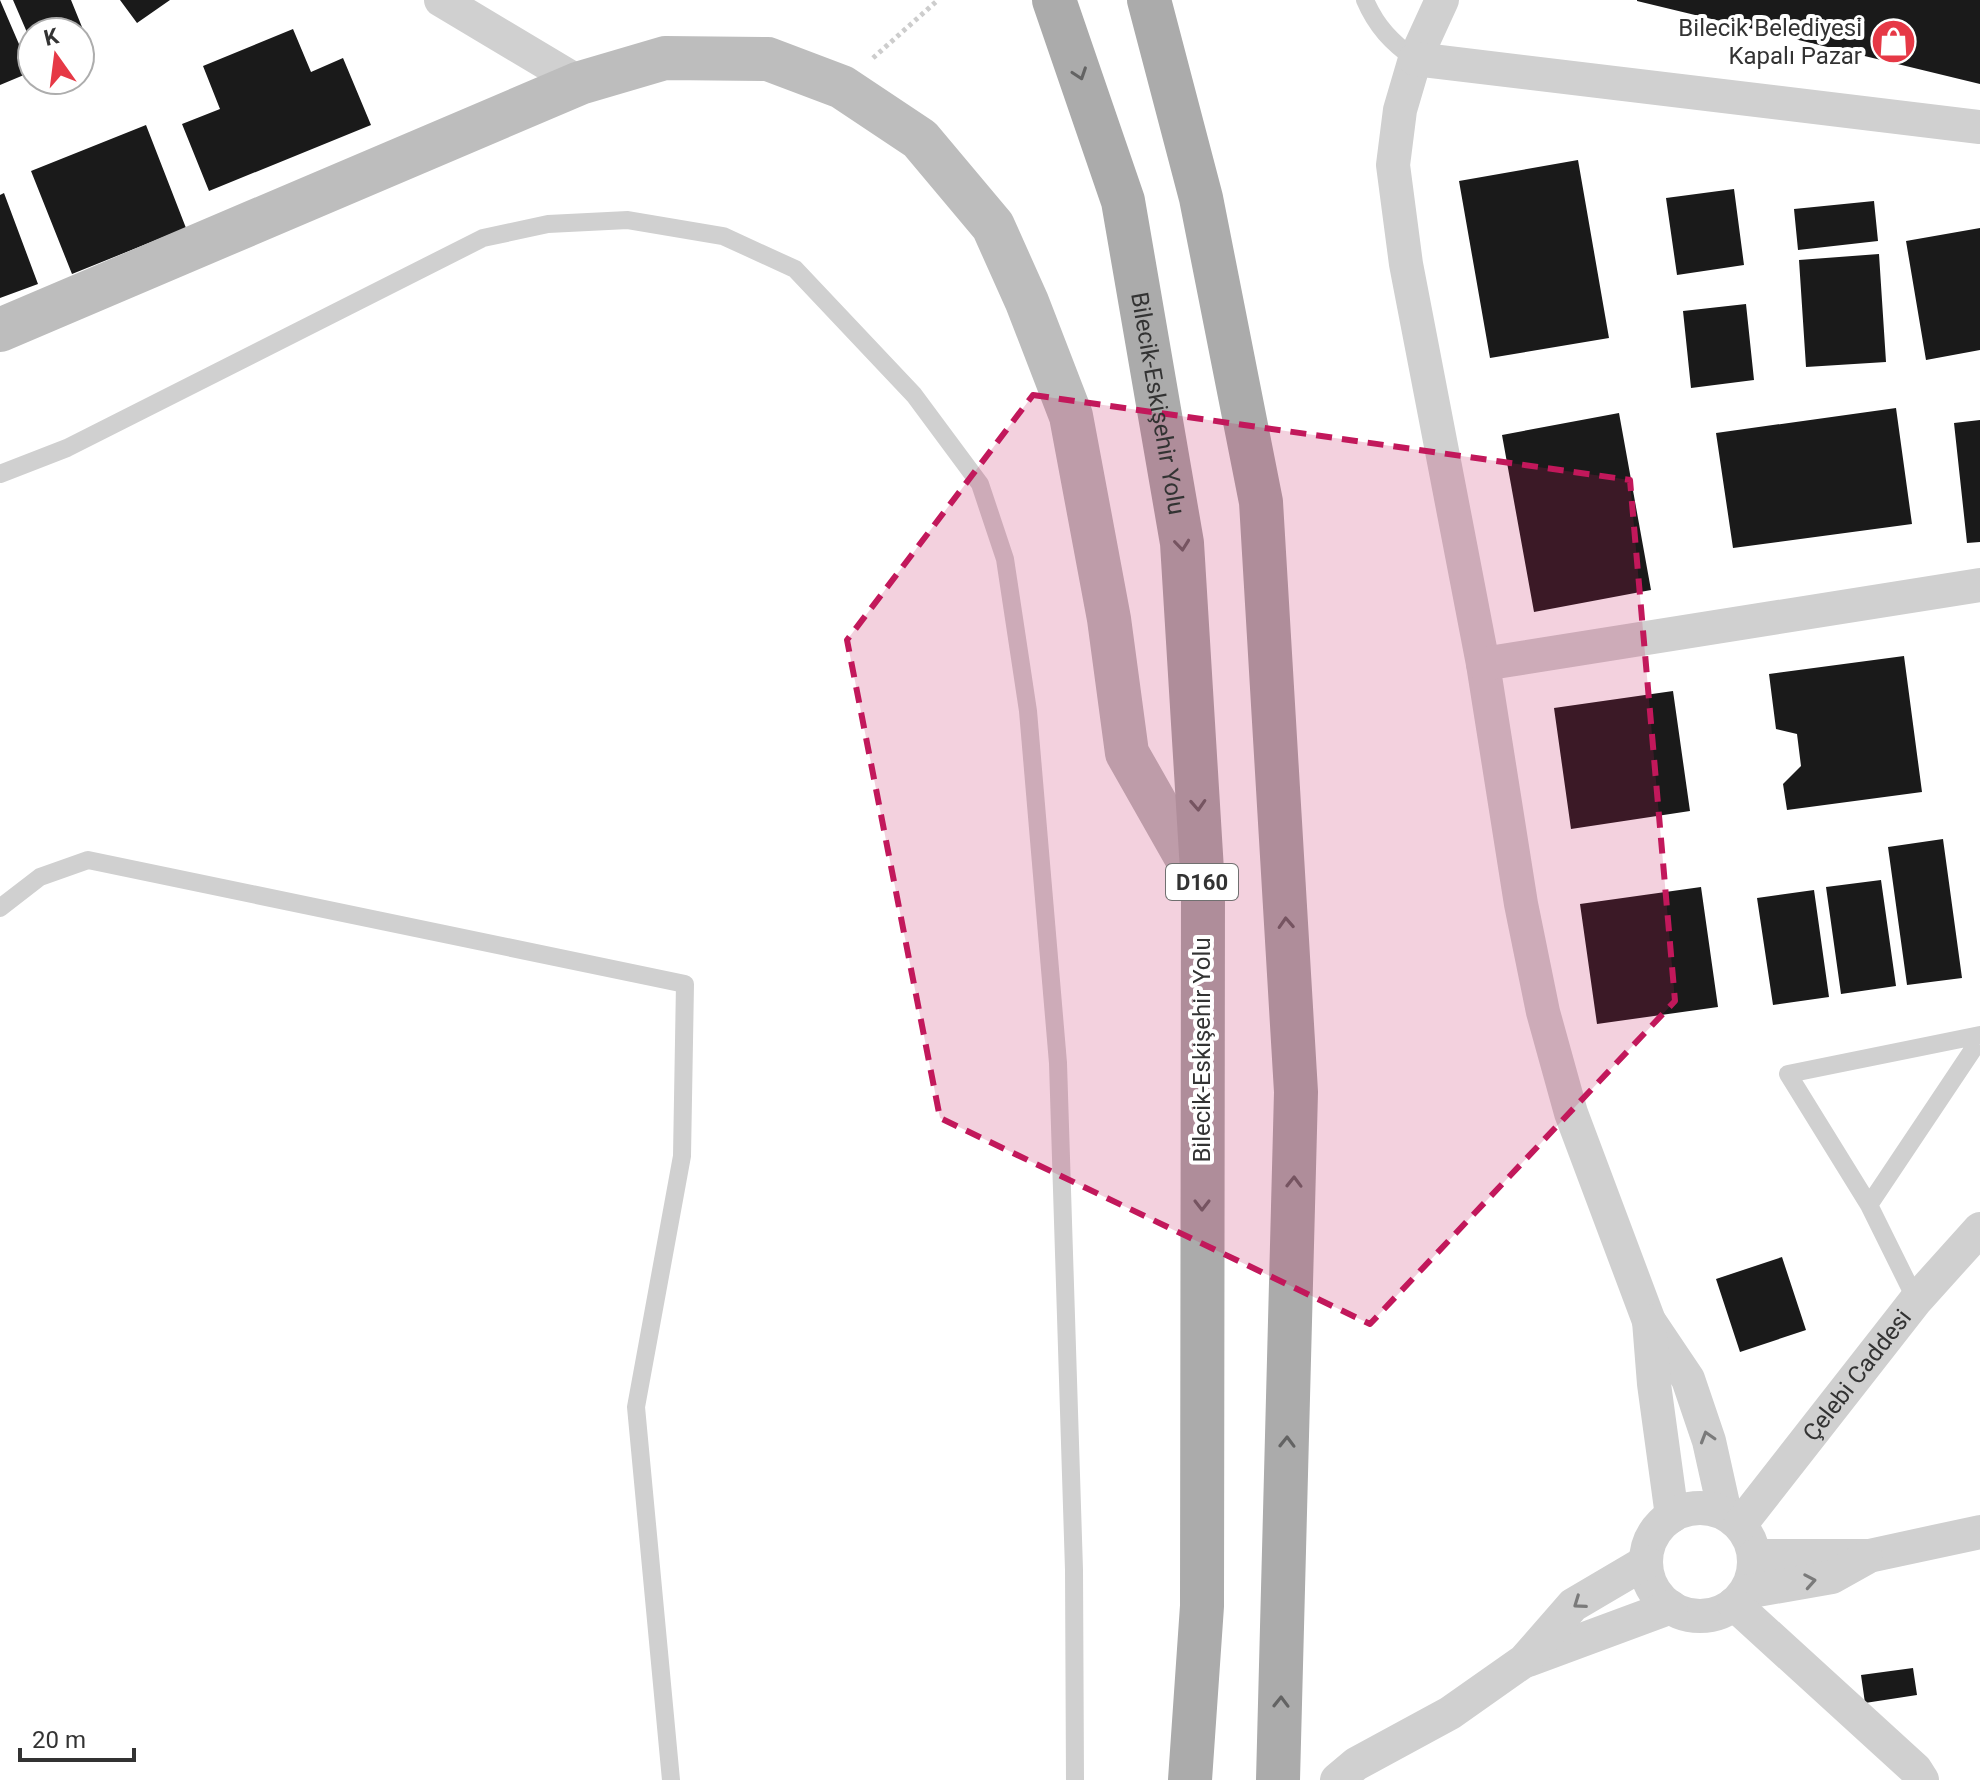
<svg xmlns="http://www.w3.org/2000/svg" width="1980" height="1780" font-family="Roboto,sans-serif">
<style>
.building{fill:#1a1a1a}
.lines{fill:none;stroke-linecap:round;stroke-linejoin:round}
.path{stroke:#cdcdcd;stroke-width:5;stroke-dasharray:4 4;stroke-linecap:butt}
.lane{stroke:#d0d0d0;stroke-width:18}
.street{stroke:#d0d0d0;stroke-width:34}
.secondary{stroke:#bdbdbd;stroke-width:44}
.primary{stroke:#ababab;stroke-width:44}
.oneway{stroke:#636363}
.oneway2{stroke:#7a7a7a}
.marked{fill:#c2185b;fill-opacity:0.2;stroke:#c2185b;stroke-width:6;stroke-dasharray:16 10;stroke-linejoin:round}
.labels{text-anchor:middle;stroke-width:8;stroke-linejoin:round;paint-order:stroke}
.shield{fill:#fff;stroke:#707070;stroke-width:2}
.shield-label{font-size:22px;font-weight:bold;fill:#333}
.poi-label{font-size:24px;fill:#333;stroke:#fff;text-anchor:end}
.street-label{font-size:24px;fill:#333;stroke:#fff}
</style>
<rect width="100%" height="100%" fill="#fff"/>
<path class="building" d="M0,0L31,72L0,85Z
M13,0H71L82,27L70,32H32V44Z
M120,0H170L137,23Z
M1637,0H1980V84L1637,1Z
M293,29L311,72L343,58L371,125L209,191L182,124L220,109L203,66Z
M146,125L186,228L72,274L31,171Z
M1578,160L1609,338L1490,358L1459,181Z
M1734,189L1744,265L1677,275L1666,198Z
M4,193L38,284L0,298V195Z
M1874,201L1878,241L1798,250L1794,209Z
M1980,228V350L1926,360L1906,241Z
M1879,254L1886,362L1806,367L1799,260Z
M1746,304L1754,380L1691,388L1683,311Z
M1896,408L1912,524L1733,548L1716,433Z
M1619,413L1651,590L1534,612L1502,435Z
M1980,420V542L1967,543L1954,423Z
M1904,656L1922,792L1787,810L1783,784L1801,766L1797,734L1776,729L1769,674Z
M1673,691L1690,811L1571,829L1554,708Z
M1943,839L1962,978L1907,985L1888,847Z
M1881,880L1896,986L1841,994L1826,887Z
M1701,887L1718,1007L1597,1024L1580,904Z
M1814,890L1829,997L1773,1005L1757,898Z
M1782,1257L1806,1330L1740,1352L1716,1279Z
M1913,1668L1917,1695L1865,1703L1861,1675Z"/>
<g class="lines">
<path class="path" d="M873,58L938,0"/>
<path class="lane" d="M1365,0C1376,26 1392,43 1415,59
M0,474L67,448L483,238L548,224L628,220L723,236L795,269L914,395L980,484L1005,559L1028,711L1058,1063L1074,1570L1075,1780
M0,908L40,877L88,860L685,984L682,1156L636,1407L671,1780
M1869,1205L1980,1039
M1916,1300L1869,1205L1788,1074L1980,1035"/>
<g class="street">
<path d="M441,0L580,83"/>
<path d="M1442,0L1415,59L1400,110L1393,165L1406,264L1483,664L1521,904L1543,1012L1571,1113L1649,1321L1688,1379L1709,1441L1725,1513"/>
<path d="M1415,59L1980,127"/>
<path d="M1483,664L1980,585"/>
<path d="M1649,1321L1654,1384L1672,1516"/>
<circle cx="1700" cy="1562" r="54"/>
<path id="s1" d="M1740,1525L1916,1300L1980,1229"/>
<path d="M1755,1556H1869L1980,1532"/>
<path d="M1746,1592L1832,1577L1866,1558"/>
<path d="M1734,1604L1915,1769L1922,1780"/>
<path d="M1528,1660L1671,1607"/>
<path d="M1337,1780L1356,1764L1450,1713L1524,1661L1573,1605L1646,1562"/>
</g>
<path class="secondary" d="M0,330L580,83L665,58L768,59L842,87L920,139L993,226L1027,302L1071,416L1109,619L1127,753L1203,887"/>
<g class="primary">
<path id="s2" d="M1054,0L1123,201L1182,543L1203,887L1202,1606L1190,1780"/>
<path d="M1149,0L1201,198L1261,502L1296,1092L1278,1780"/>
</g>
</g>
<defs><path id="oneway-chevron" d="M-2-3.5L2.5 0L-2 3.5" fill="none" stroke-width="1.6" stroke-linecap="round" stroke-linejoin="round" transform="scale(2)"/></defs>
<g class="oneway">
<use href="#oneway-chevron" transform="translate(1080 74) rotate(71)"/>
<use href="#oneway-chevron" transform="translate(1182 545) rotate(84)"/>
<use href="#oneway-chevron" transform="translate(1198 805) rotate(87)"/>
<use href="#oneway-chevron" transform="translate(1286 923) rotate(-93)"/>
<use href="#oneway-chevron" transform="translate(1294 1182) rotate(-89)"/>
<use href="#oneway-chevron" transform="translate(1202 1205) rotate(90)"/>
<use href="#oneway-chevron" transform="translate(1287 1442) rotate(-89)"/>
<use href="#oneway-chevron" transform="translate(1281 1702) rotate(-89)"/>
</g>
<g class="oneway2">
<use href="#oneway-chevron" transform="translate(1707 1437) rotate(-107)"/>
<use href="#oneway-chevron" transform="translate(1810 1581) rotate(-10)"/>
<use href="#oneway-chevron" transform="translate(1579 1603) rotate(145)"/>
</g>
<path class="marked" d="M1033,395L1630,480L1675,1001L1370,1324L940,1118L847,640Z"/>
<defs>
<symbol id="shop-disc" viewBox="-11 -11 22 22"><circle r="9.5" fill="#e63946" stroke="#fff"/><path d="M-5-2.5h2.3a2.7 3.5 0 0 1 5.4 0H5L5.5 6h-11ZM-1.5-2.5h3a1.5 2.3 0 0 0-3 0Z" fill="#fff"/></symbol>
</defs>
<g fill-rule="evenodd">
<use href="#shop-disc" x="1868" y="16" width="51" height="51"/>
</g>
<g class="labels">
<rect class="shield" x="1166" y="864" width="72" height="36" rx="6"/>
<g class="shield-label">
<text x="1202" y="890">D160</text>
</g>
<g class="poi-label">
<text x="1862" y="36">Bilecik Belediyesi<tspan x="1862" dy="28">Kapalı Pazar</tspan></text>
</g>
<g class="street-label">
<text dy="8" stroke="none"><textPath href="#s2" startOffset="418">Bilecik-Eskişehir Yolu</textPath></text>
<text transform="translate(1202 1050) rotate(-90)" y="8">Bilecik-Eskişehir Yolu</text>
<text dy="8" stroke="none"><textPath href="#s1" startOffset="190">Çelebi Caddesi</textPath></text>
</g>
</g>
<g transform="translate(56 56) rotate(346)"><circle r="38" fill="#ffffff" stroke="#adadad" stroke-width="2"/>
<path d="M0-6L14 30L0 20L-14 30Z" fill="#e63946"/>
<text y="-12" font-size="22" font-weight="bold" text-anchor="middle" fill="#333333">K</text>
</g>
<path d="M20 1748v12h114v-12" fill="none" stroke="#333333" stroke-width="4"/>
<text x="32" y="1748" font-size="24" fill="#333333" stroke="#ffffff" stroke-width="6" paint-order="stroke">20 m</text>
</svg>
